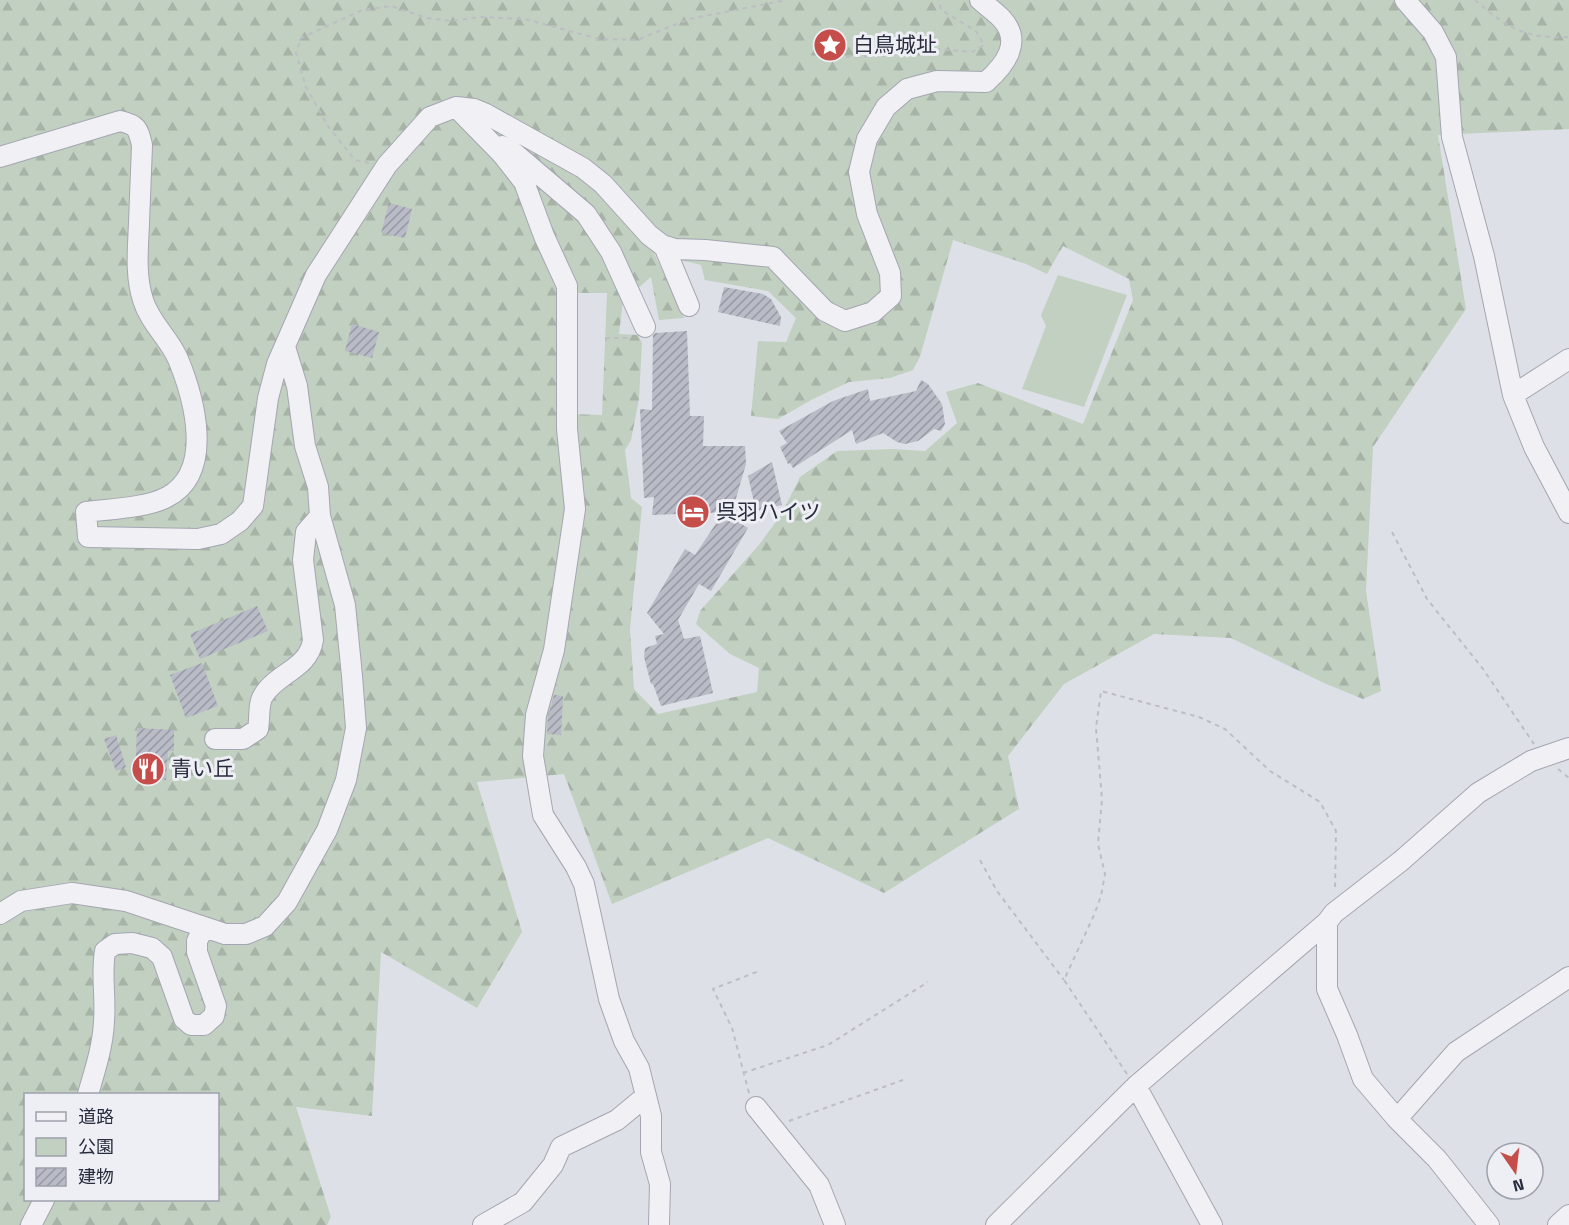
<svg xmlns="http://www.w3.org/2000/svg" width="1569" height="1225" font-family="'Titillium Web','Noto Sans JP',sans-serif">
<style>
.green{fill:#c1d0c0}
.forest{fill:url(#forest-firs);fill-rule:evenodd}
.building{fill:url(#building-hatch)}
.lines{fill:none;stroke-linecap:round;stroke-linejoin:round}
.minor-casing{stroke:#a4a6b1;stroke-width:22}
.path{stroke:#bdbec5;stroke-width:2;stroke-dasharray:4.5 4.5;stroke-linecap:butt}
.minor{stroke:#f1f1f5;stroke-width:20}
.labels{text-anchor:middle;stroke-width:6;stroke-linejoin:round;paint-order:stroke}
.poi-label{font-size:21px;fill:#282c3d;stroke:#edeff4;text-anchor:start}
</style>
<defs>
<pattern id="forest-firs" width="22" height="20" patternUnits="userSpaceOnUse" patternTransform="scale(1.5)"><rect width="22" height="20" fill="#c1d0c0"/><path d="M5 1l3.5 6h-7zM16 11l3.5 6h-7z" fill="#a6b3a6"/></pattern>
<pattern id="building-hatch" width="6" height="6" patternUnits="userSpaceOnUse" patternTransform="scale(1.5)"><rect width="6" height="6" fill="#b9bbc6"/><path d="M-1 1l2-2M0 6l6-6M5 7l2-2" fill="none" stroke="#9698a2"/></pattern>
</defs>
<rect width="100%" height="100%" fill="#dee0e7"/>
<path class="green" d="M1058,275L1127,295L1084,407L1022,389L1046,326L1041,315Z"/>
<path class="forest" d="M0,0H1569V129L1438,135L1466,309L1373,447L1366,591L1381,691L1363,699L1324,683L1231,638L1154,634L1064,684L1008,756L1019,809L884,893L768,838L612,904L564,774L477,782L522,932L477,1008L381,952L372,1116L296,1107L331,1217L327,1225H0ZM953,240L1026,264L1047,274L1063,246L1129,279L1133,300L1083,424L978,383L946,392L957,423L925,451L893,449L837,451L800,477L781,515L758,546L700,611L696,624L730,654L759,668L757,692L658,714L634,689L630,629L642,507L631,498L625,450L631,440L639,399L642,343L638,335L619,334L623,301L651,277L659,320L684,318L654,253L701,265L705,280L768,291L796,318L786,342L758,341L751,416L778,419L813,399L849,382L890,378L913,370L920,357ZM572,293H607L602,415L571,414ZM26,1094H218V1200H26Z"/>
<path class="building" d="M389,203L412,209L405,238L381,233Z
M724,287L763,294L771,299L781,317L780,326L718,312Z
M352,324L379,332L372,358L345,351Z
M687,331L690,416H704L703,446H745L746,464L732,512L652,515L654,497L644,498L640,409L652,410L653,335L655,333Z
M921,380L928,384L942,404L945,424L941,431L934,429L918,441L905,444L897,442L883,433L856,444L852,430L793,468L790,463L788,464L780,447L787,443L779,431L833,401L868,389L870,401L916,391Z
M772,462L782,505L756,511L748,476Z
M723,513L748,528L711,591L699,584L678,620L684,639L700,636L713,693L661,706L653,684H651L644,657L645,648L657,644L655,636L664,634L647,613L685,549L695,555Z
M257,606L268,631L200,659L190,634Z
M202,663L218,706L186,718L170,675Z
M554,695L563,696L561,735L547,734L548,717Z
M137,728L174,730V751H168L166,780L135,779Z
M116,735L126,767L116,771L104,739Z"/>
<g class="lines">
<defs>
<path id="minor" d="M1405,0L1433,32L1446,57L1452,137L1484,256L1513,395L1534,447L1569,513
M456,107L502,154L524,182L544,236L567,286V429L575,509L554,650L536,715L533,756L543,815L576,867L584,884L609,999L624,1041L639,1068L651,1116V1152L660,1184L659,1225
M502,146L512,151L586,214L611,252L645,327
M0,157L120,121C137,125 138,128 142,145C141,171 140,197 139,223C138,249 135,275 143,300C150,323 169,338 178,359C194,398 215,472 167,497C147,508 109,509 86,512L88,537L198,539L221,534L240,521L253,506L268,398L277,364L316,275L387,165L430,117L456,107L474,109L486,114L583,168L603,184L649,235L662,245L675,249L705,250L773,257L825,311L845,321L873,312L891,296L890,273L867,214L859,172L867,139L886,107L907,89L937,81L986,82C1004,66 1024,42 1001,18C995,12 987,6 980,0
M664,246L689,306
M1513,395L1569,359
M215,739H243L258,729C260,719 258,704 263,696C276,673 309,669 313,640L303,560L306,532L320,516
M0,914L21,901L72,893L126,901L225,934H246L265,926L287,902L327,830L346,780L356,728L352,676L345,605L320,516L318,487L305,446L297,386L285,347
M1327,922V989L1347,1035L1363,1079L1397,1119L1437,1159L1489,1225
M1136,1086L1212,1225
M88,1094C95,1070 103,1046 104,1021C106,997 101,975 105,951L115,944L132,943L152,948L162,957L184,1019L191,1025H204L214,1016L216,1006L197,952V941L204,927
M756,1107L819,1185L835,1225
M1397,1119L1456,1052L1569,977
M31,1225L44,1200
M483,1225L523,1202L553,1165L561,1147L617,1120L646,1096
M996,1225L1136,1086L1327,922L1334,913L1401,861L1478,793L1531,761L1569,748
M1558,1225L1569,1215"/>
</defs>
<use href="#minor" class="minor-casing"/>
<path class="path" d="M1475,0C1507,28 1525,39 1569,37
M846,57L895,55L938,49L972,52L984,45L976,31L941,10L939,0
M369,163L355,160L328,126L306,87L296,53L301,38L362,10L391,6L427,18L452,21L480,17L525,19L599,39L637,40L689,19L787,0
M605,338H632
M1392,532L1427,599L1483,669L1534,744
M1558,769L1569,778
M980,860L997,891L1064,980
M743,1073L828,1045L928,982
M1127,1074L1064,980L1094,915L1101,896L1105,874L1098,844L1102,799L1096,728L1101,691L1199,717L1225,729L1270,771L1320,802L1336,831L1335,890
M749,1093L732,1028L713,989L759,971
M789,1121L903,1080"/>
<use href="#minor" class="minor"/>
</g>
<defs>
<symbol id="sight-disc" viewBox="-11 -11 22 22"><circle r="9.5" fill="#c54d4a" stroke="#edeff4"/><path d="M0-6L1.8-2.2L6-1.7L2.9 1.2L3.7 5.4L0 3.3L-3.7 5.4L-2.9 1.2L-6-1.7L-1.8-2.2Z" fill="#fff"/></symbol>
<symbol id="hotel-disc" viewBox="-11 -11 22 22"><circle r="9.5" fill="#c54d4a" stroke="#edeff4"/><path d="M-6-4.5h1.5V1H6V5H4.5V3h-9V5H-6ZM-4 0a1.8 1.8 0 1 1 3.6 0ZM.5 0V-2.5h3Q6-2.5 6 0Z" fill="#fff"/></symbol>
<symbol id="restaurant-disc" viewBox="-11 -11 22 22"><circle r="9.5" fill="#c54d4a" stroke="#edeff4"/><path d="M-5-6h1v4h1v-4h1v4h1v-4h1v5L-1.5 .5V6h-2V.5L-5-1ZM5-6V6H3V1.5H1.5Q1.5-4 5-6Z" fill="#fff"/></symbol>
</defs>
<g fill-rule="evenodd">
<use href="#sight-disc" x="811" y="26" width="38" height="38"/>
<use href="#hotel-disc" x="674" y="493" width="38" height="38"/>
<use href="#restaurant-disc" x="129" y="750" width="38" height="38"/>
</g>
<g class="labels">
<g class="poi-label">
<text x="853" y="52">白鳥城址</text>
<text x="716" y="519">呉羽ハイツ</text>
<text x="171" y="776">青い丘</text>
</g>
</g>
<rect x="24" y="1093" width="195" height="108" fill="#edeff4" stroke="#9ea1ab" stroke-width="1.5"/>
<rect x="36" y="1112" width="30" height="9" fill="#f1f1f5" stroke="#9ea1ab" stroke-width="1.5"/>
<text x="78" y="1123" font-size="18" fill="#282c3d">道路</text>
<rect x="36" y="1138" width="30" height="18" fill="#c1d0c0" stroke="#9ea1ab" stroke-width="1.5"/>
<text x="78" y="1153" font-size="18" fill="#282c3d">公園</text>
<rect x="36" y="1168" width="30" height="18" fill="url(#building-hatch)" stroke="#9ea1ab" stroke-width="1.5"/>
<text x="78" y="1183" font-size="18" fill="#282c3d">建物</text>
<g transform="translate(1515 1171) rotate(166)"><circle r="28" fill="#edeff4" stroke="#9ea1ab" stroke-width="1.5"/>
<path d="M0-4.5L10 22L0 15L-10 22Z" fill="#c54d4a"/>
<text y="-9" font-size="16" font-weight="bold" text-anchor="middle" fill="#282c3d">N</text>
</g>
</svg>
